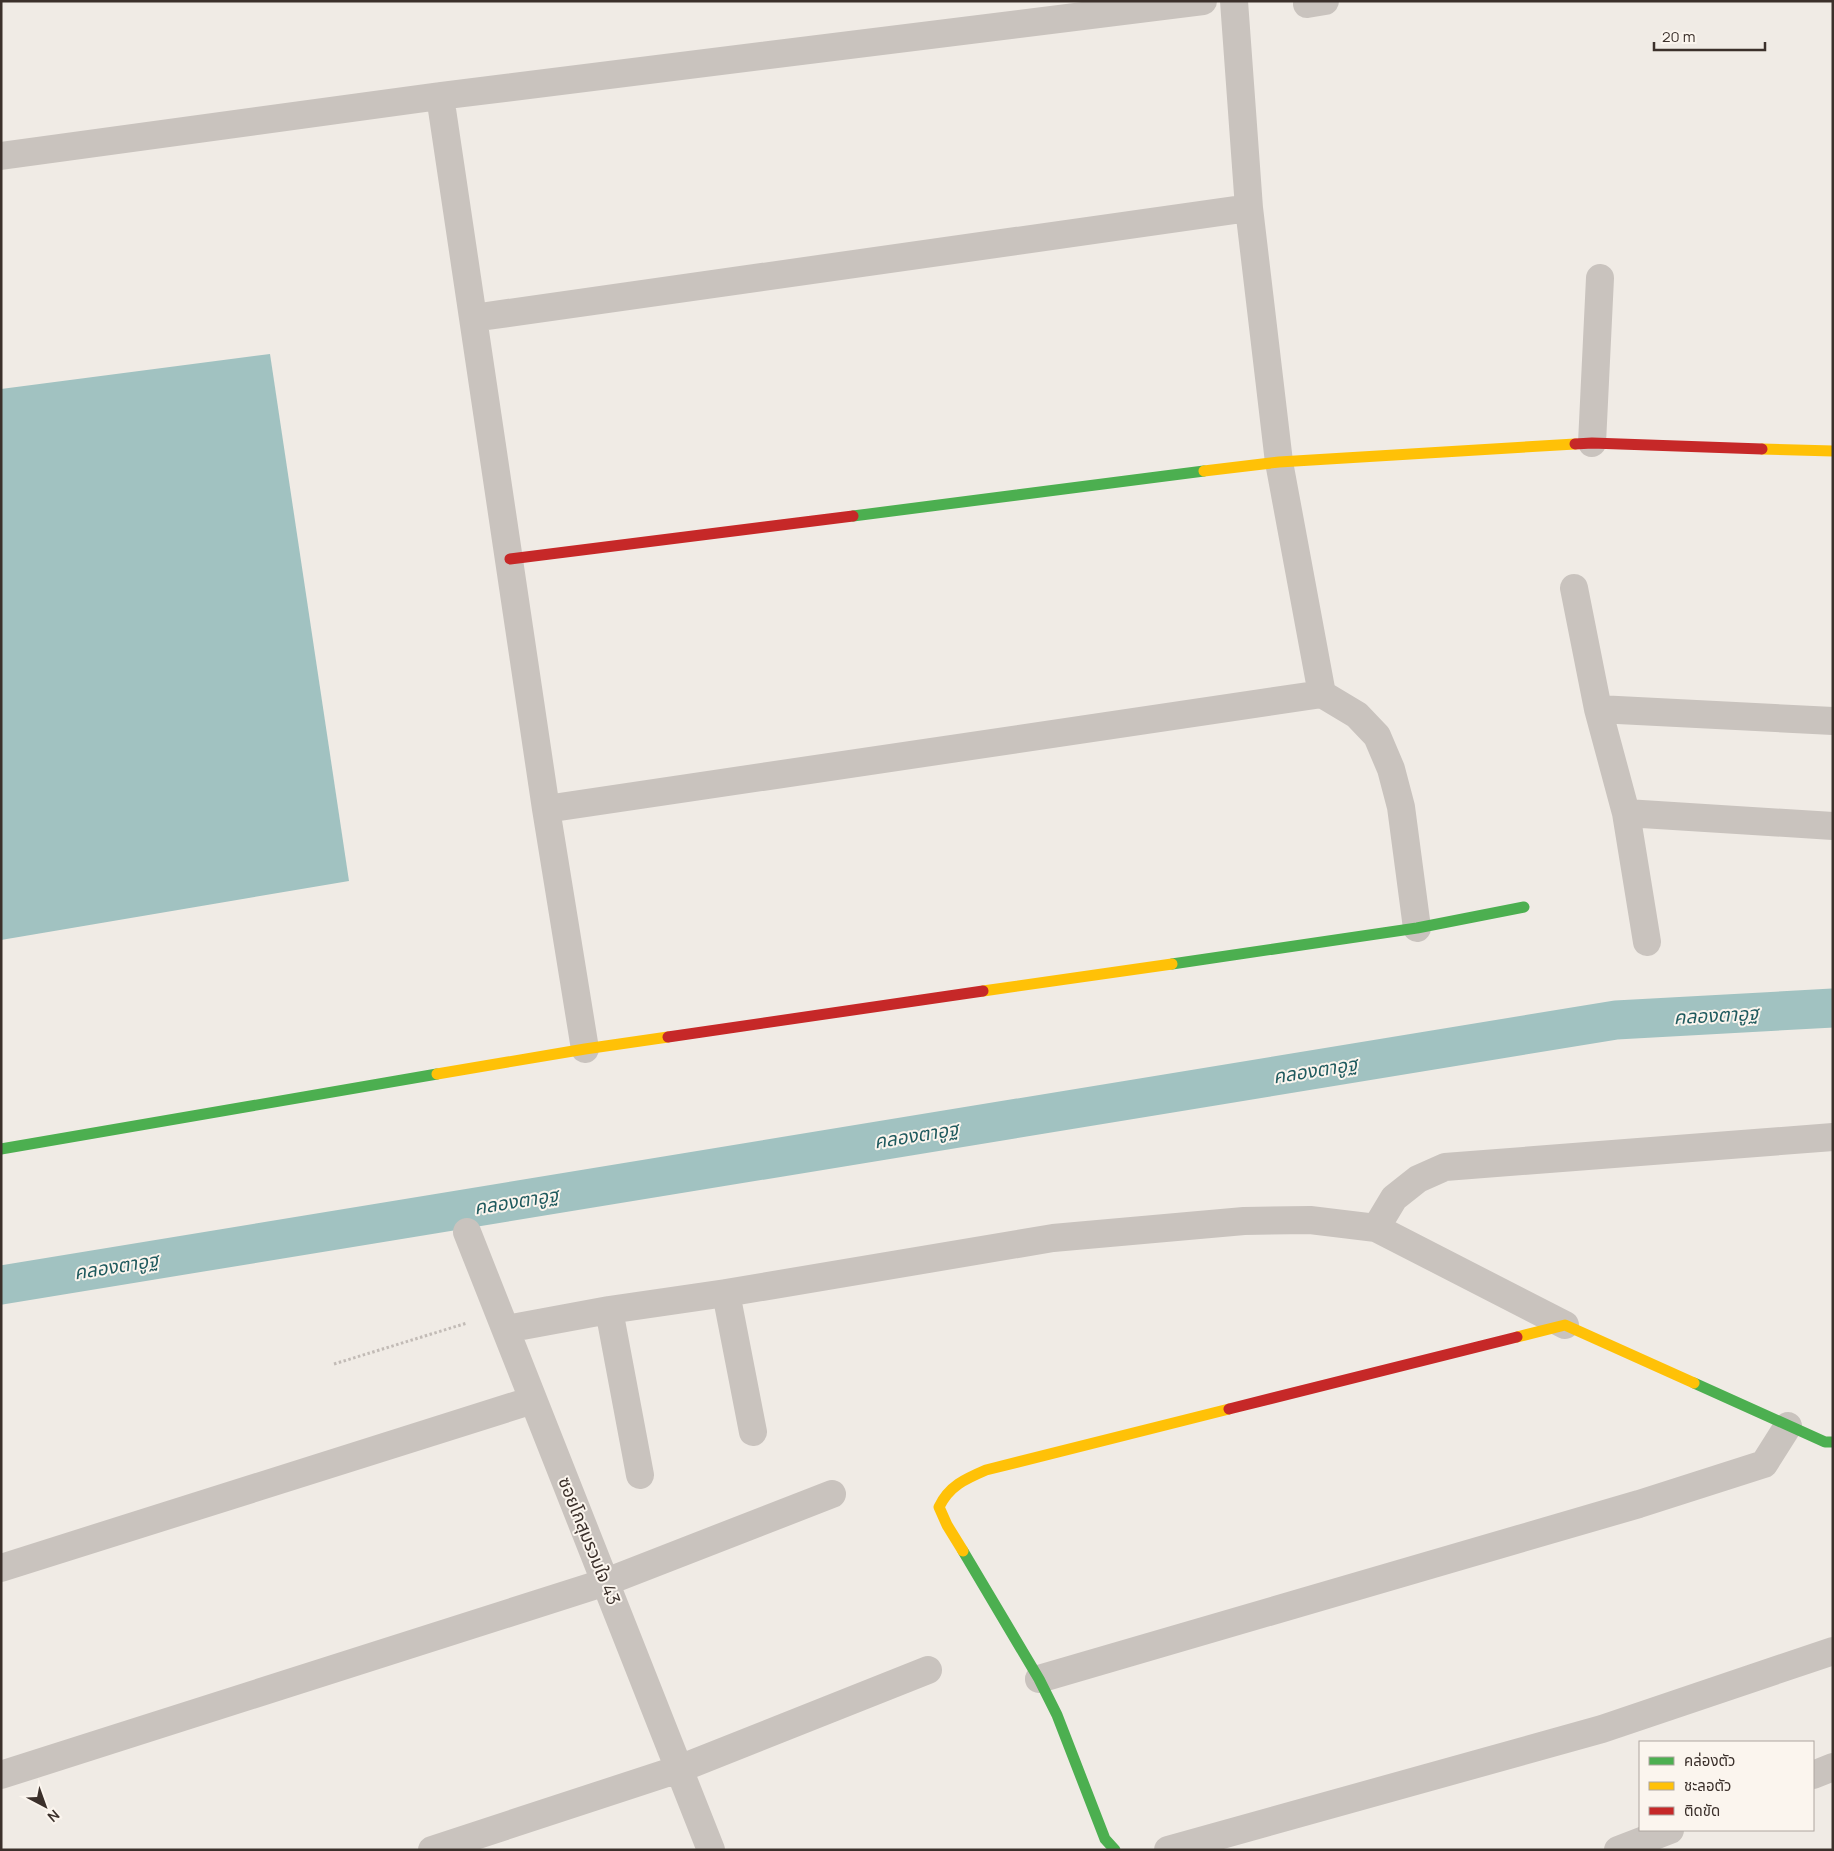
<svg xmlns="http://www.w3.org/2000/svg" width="1834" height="1851" font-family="Manrope,'Noto Sans Thai',sans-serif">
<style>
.water{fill:#a1c2c1}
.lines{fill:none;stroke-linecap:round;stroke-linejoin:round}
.canal{stroke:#a1c2c1;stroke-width:39}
.path{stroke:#c2bbb6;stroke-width:3;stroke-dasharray:2.5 2.5;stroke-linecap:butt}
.street{stroke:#c9c3be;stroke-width:28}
.fast{stroke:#4caf50;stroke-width:11}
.slow{stroke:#ffc107;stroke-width:11}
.jam{stroke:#c62828;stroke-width:11}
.labels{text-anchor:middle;stroke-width:4;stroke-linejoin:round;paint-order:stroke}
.street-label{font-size:18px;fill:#3b302b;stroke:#fbf5ee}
.water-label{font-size:19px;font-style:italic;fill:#1f5a5e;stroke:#fbf5ee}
</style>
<rect width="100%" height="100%" fill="#f0ebe5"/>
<path class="water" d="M270,354L349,881L1,940V389Z"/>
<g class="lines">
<path class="canal" d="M1,1285L1616,1020L1833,1008"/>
<path class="path" d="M334,1364L467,1323"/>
<path class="street" d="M1234,1L1249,208L1279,462L1322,694
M1307,4L1325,1
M440,96L546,809L585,1049
M1,156L440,96L1203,1
M473,318L1249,208
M1592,443L1600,278
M1574,588L1598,709L1626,813L1647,942
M1598,709L1833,721
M546,809L1322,694L1357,715L1377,736L1391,769L1401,807L1417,928
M1626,813L1833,826
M1376,1228L1394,1198L1418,1179L1445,1167L1833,1137
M467,1232L711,1850
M726,1293L753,1432
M609,1310L640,1475
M506,1329L609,1310L726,1293L1053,1238L1244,1221L1310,1220L1376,1228L1565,1325
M1,1568L533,1400
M1039,1679L1639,1504L1764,1464L1788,1426
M1,1775L606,1582L832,1494
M1813,1775L1833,1767
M432,1850L679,1769L928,1670
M1168,1850L1602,1729L1833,1651
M1618,1850L1670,1830"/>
<path class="fast" d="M853,516L1204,471
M1172,964L1417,928L1524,907
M1,1149L437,1074
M1694,1383L1825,1442H1833
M963,1551L1039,1679L1057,1715L1105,1839L1115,1850"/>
<path class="slow" d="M1762,449L1833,451
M1204,471L1279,462L1575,444
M983,991L1172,964
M437,1074L585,1049L668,1037
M1517,1337L1565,1325L1694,1383
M963,1551L947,1525L939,1507C949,1486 965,1479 986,1470L1229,1409"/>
<path class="jam" d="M1575,444L1592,443L1762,449
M510,559L853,516
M668,1037L983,991
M1229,1409L1517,1337"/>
</g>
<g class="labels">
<g class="street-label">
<text transform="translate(589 1541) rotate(68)" y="6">ซอยโกสุมรวมใจ 43</text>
</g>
<g class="water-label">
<text transform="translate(1716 1015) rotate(-3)" y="7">คลองตาอูฐ</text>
<text transform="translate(1315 1070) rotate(-9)" y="7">คลองตาอูฐ</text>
<text transform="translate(916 1135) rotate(-9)" y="7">คลองตาอูฐ</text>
<text transform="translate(516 1201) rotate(-9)" y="7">คลองตาอูฐ</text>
<text transform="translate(116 1266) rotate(-9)" y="7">คลองตาอูฐ</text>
</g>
</g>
<rect width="1834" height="1851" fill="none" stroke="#3b302b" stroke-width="5"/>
<rect x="1639" y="1741" width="175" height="90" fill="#fbf5ee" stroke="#aea6a0"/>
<rect x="1649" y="1757" width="25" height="8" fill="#4caf50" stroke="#aea6a0"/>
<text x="1684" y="1766" font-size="15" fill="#3b302b">คล่องตัว</text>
<rect x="1649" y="1782" width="25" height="8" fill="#ffc107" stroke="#aea6a0"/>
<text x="1684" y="1791" font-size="15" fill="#3b302b">ชะลอตัว</text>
<rect x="1649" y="1807" width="25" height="8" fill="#c62828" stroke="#aea6a0"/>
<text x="1684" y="1816" font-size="15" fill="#3b302b">ติดขัด</text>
<g transform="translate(45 1806) rotate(139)" stroke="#fbf5ee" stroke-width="4" paint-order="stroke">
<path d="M0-4L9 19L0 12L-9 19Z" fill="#3b302b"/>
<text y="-8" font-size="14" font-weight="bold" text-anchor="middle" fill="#3b302b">N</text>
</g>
<path d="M1654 42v8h111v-8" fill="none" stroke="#3b302b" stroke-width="2.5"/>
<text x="1662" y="42" font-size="15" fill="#3b302b" stroke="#fbf5ee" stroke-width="4" paint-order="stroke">20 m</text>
</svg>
